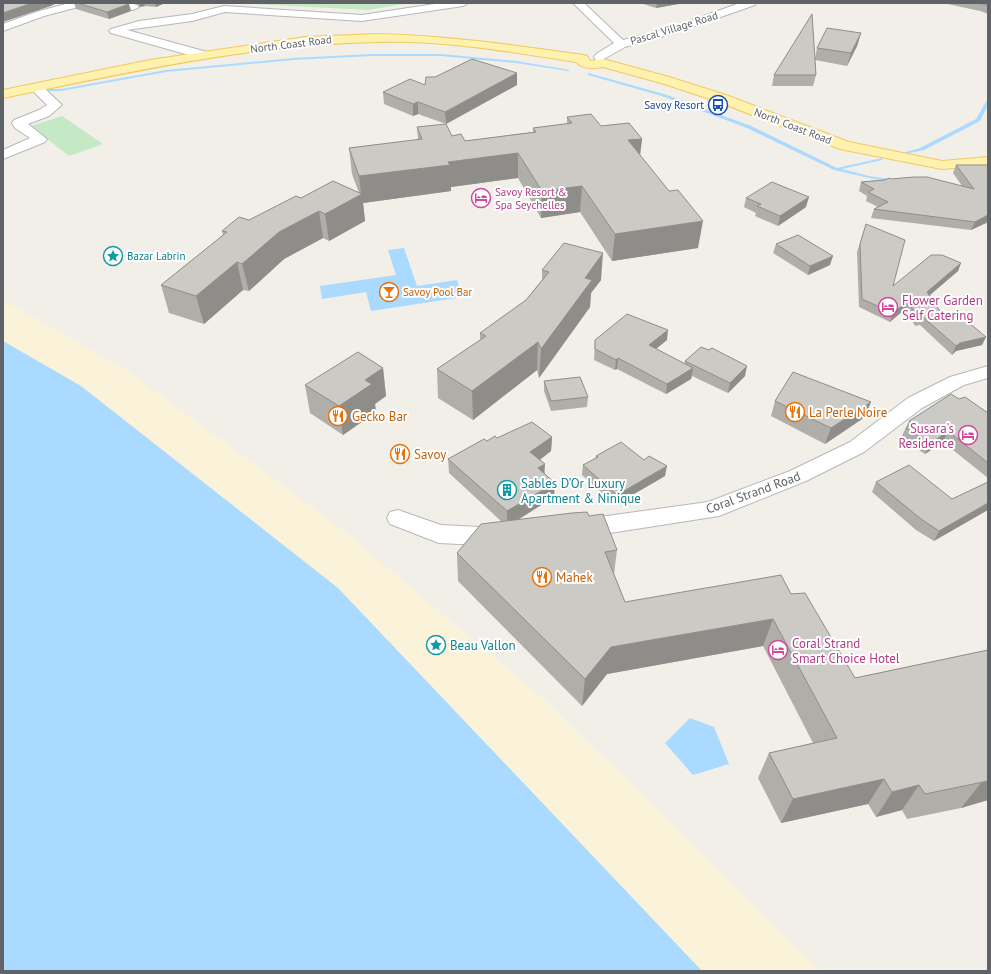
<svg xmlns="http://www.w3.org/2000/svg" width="991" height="974" font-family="'PT Sans',sans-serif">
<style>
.green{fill:#c5e8c5}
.sand{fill:#fbf3d9}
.water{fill:#aadaff}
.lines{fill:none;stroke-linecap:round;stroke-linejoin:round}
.stream{fill:#aadaff;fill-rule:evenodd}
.street-casing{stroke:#b5b8bc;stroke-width:2}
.primary-casing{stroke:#f2c960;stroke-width:2}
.street{fill:#fff;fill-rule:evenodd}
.primary{fill:#fff2af;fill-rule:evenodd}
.wall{fill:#afaea9}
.shaded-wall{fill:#8f8d8a}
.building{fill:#cccac5;stroke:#8f8d8a}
.labels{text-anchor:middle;stroke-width:4;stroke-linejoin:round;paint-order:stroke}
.far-street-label{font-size:11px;fill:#5f6368;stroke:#fff}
.far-transit-label{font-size:11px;fill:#164399;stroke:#fff;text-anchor:end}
.far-hotel-label{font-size:11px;fill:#b23c85;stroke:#fff;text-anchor:start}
.far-culture-label{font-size:11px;fill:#0d838f;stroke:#fff;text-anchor:start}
.far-food-label{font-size:11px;fill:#c56008;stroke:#fff;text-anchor:start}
.hotel-label{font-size:13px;fill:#b23c85;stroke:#fff;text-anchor:start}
.food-label{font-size:13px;fill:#c56008;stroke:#fff;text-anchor:start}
.culture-label{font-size:13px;fill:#0d838f;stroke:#fff;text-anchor:start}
.street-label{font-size:13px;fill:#5f6368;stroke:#fff}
</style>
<rect width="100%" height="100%" fill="#f1efe8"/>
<path class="green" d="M237,3H409L368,10Z
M62,116L103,144L69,156L31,126Z"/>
<path class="sand" d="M3,300L128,371L335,524L547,702L821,971H702L338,588L81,386L3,341Z"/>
<path class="water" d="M404,248L417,286L457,280L463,297L371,311L366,292L322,299L320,286L396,275L388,250Z
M3,341L81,386L338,588L702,971H3Z
M690,718L714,727L729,764L693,775L665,743Z"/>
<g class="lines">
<path class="stream" d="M372,54H441L516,61L570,70L568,71L516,63L441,56H372L293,60L166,72L61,91H44L42,90L44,89H61L166,70L293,58Z
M588,73L664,94L751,126L837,168L882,158V160L842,169L869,176L895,180L897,181L895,182L869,178L834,170L747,128L662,96L588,75Z
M987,100H988V105L980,121L924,150L905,154L903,153L920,148L976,119Z"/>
<defs>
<path id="street" d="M69,3H87L86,5L44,16L3,31V24L36,12Z
M111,3H130L137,5L139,7L133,10L112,5Z
M441,3H468L463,6L362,21L225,12L192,21L127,30L207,52L209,55L207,58L203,59L111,33L109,31L111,29L139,21L192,14L224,6L362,15Z
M573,3H584L623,40L667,29L740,3H756L755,5L675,33L625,47L600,61L596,60L594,57L596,54L614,43Z
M36,84L41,85L62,105L49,116L28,124L47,139L45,142L3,159V150L30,138L15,128L12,123L14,120L39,110L47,105L30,88L31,85Z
M988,366V378L964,385L922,408L864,452L806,481L719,516L578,538L570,535L567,529L570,523L578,520L708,502L790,471L850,442L908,398L950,377Z
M398,510L441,525L500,528L508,531L512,537L508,543L500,546L439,543L390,524L387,518L390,512Z"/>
<path id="primary" d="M379,34C448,36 515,45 583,55L587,56L590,61L603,59L669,77L726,95L849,142L942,161L988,157V165L942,169L840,149L716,101L661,83L603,67C593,69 583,69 576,62C511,52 445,40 378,42C252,44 126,73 3,98V90L150,60L305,37Z"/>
</defs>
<use href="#street" class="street-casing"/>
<use href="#primary" class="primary-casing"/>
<use href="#street" class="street"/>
<use href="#primary" class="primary"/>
</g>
<path class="wall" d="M74,3H126L131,11L109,19L76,9Z
M135,3H165L156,7L145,6L140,7L137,4Z
M640,3H684L656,8Z
M943,3H983L988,4V14L980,11Z
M861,33L857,46L847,66L815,60L816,75L813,86H772L774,75L815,58L817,48Z
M517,73V85L446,124L418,114L413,116L384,104L383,92L425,85L435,77Z
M567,117L642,139L640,155L698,248L612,261L580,212L541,218L518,178L451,187V191L363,203L365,221L329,241L323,238L284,259L249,291L243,290L204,324L169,313L161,285L223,235L222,231L301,198L359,193L352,174L349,148L418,140L417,127L452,136L465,141L533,132V128L567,124Z
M956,165H988V224L986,223L971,230L871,218L874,209L878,207L866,201L867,196L859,191L861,182L891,179L962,186L953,173Z
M746,198L806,207L778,226L755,216L756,213L744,207Z
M866,224L893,286L961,263L958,271L930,295L946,320L986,337L982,345L956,351L952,355L920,325L915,326L905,309L890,322L859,307L857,252Z
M776,244L830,265L808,275L773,253Z
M542,270L601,280L591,293L590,307L539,378L537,370L473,420L438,398L437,369L480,340V333L526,300L542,280Z
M595,340H667L656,349L684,364L685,361L745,376L728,393L692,376L691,379L666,394L617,369L615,370L594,360Z
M383,368L386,396L375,404L376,412L343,435L310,413L305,385Z
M544,381L588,397L587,407L551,411L544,391Z
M959,399L988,413V478L943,442L925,454L901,438L909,421Z
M775,401L865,417L825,444L771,416Z
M552,437L551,451L540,460L545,474L554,497L518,520L589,516L617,550L614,574L625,602L791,594L855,678L988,650V800L961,808L907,819L902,810L876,817L868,804L781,823L758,778L769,753L813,743L763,646L607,674L582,706L458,581L457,553L502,522L449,473L448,459L487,441L497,438Z
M596,456L644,460L665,476L615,505L582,475L583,465L595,459Z
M876,482L952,499L988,482L934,541L916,530L872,492Z"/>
<path class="shaded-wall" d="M32,3H57L51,6L3,22V13Z
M139,3H144L145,6L140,7Z
M155,3H165L156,7Z
M657,3H684L656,8Z
M129,4L131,11L109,19L107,12Z
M861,33L857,46L847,66L851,53Z
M517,73V85L446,124L445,112Z
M418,102V114L413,116V104Z
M642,139L639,164L628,140Z
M518,153V178L451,187V191L363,203L365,221L329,241L325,214L361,194L359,176L448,162Z
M582,186L580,212L541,218L542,191Z
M809,197L806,207L778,226L780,216Z
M319,211L323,238L284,259L249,291L242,264L279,232Z
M988,215V217L986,223L971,230L975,222Z
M703,221L698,248L612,261L615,234Z
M603,253L601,280L591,293L590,307L539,378L541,349L585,278Z
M833,256L830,265L808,275L810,266Z
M237,262L243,290L204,324L196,296Z
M961,263L958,271L924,300L927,292Z
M908,301L905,309L890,322L893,313Z
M668,330L667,340L647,356L649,345Z
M986,337L982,345L956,351L952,355L956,346L960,343Z
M538,342L537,370L473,420L472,391Z
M618,358L617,369L615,370L616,360Z
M747,366L745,376L728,393L730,383Z
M383,368L386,396L375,404L376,412L343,435L339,406L365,380Z
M693,368L691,379L666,394L667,384Z
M871,402L865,417L825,444L831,428Z
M948,431L943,442L925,454L930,444Z
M552,437L551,451L530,467V452Z
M545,464L544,479L538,468Z
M667,466L665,476L615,505L617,495Z
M555,483L554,497L507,526V511Z
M988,503V510L934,541L939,531Z
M773,619L763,646L607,674L582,706L585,679L611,647Z
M884,779L868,804L781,823L793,799Z
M988,781V800L961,808L981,783Z
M919,785L902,810L876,817L892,792Z"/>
<path class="building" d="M3,3H32L3,13Z
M77,3H126L129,4L107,12Z
M977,3L988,4V6L983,4Z
M812,14L816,75H774Z
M827,28L861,33L851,53L817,48Z
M472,59L517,73L445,112L418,102L413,104L383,92L410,79L425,85L426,77H435Z
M591,114L601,126L629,123L642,139L628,140L669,191L678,190L703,221L615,234L582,186L542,191L518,153L448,162L450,165L359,176L349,148L422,139L417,127L446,124L452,136L461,134L465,141L536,132L533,128L572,123L567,117Z
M956,165H988V215L975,222L874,209L888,202L868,192L874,189L861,182L884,180L890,178L891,179L914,177H927L974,189Z
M333,181L362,194L325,214L319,211L279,232L242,264L237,262L196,296L161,285L227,232L222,231L239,217L249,220L296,196L301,198Z
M772,182L809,197L780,216L757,206L761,204L746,198Z
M866,224L905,240L893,286L931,255H942L961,263L927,292L946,320L962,317L986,337L960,343L956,346L923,317H918L908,301L893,313L862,299L860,244Z
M798,235L833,256L810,266L776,244Z
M564,243L603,253L585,278L592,280L541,349L538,342L472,391L437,369L486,336L480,333L526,300L549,272L542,270Z
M627,314L668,330L649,345L693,368L667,384L618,358L616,360L595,349V340Z
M701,347L709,350L712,348L747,366L730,383L685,361Z
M358,352L383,368L365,380L372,384L339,406L305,385Z
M793,372L871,402L831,428L775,401Z
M580,377L588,397L551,401L544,381Z
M951,394L959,399L965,397L988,413V463L948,431L930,444L906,428L912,423L909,421Z
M532,422L552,437L530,452L545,464L538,468L555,483L507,511L448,459L484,439L487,441L495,436L497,438Z
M621,442L644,460L649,456L667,466L617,495L583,465L598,457L596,456Z
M909,465L952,499L988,482V503L939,531L921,519L876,482Z
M587,512L589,516L603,514L617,550L605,552L625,602L781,575L791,594L805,593L855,678L988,650V781L925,794L919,785L892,792L884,779L793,799L769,753L837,738L773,619L611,647L585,679L457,553L481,524L572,513Z"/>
<defs>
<symbol id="bus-ring" viewBox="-11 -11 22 22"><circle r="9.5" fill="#fff" stroke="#1a4fb4" stroke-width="1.5"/><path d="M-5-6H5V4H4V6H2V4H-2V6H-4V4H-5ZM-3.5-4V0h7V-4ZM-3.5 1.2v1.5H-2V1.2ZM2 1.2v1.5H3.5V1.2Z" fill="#1a4fb4"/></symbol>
<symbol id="hotel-ring" viewBox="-11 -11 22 22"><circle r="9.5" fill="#fff" stroke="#d1479c" stroke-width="1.5"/><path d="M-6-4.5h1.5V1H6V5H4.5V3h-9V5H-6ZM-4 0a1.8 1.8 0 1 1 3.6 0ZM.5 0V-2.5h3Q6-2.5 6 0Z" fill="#d1479c"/></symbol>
<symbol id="sight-ring" viewBox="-11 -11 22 22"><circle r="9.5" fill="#fff" stroke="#0f9aa8" stroke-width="1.5"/><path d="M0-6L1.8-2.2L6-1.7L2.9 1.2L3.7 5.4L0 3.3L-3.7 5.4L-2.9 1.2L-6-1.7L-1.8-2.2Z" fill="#0f9aa8"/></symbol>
<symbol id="bar-ring" viewBox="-11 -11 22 22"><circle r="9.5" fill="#fff" stroke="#e8710a" stroke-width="1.5"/><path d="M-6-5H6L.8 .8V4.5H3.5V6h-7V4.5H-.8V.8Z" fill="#e8710a"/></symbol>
<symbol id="restaurant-ring" viewBox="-11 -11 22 22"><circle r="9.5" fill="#fff" stroke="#e8710a" stroke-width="1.5"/><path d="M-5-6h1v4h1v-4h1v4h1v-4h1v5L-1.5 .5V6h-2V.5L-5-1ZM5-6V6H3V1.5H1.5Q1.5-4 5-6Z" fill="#e8710a"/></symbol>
<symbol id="building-ring" viewBox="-11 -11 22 22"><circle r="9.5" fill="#fff" stroke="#0f9aa8" stroke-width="1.5"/><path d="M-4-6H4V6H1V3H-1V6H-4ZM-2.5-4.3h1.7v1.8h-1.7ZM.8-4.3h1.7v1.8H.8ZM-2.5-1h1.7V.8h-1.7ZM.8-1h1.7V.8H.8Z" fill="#0f9aa8"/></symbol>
</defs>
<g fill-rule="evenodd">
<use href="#bus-ring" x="707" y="94" width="22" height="22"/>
<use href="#hotel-ring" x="470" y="187" width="22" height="22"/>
<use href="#sight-ring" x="102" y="245" width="22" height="22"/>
<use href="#bar-ring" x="378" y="281" width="22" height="22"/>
<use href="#hotel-ring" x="877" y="296" width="22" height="22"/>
<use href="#restaurant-ring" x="784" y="401" width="22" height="22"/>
<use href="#restaurant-ring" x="327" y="405" width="22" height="22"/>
<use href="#hotel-ring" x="957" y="424" width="22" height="22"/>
<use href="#restaurant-ring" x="389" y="443" width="22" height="22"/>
<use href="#building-ring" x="496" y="479" width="22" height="22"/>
<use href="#restaurant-ring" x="531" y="566" width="22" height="22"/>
<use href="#sight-ring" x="425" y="634" width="22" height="22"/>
<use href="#hotel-ring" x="767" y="639" width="22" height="22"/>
</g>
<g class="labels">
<g class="far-street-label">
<text transform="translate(674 28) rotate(-17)" y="4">Pascal Village Road</text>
<text transform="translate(291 44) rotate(-7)" y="4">North Coast Road</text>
<text transform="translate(793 126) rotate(21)" y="4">North Coast Road</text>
</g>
<g class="far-transit-label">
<text x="704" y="109">Savoy Resort</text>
</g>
<g class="far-hotel-label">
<text x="495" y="196">Savoy Resort &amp;<tspan x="495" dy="13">Spa Seychelles</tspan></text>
</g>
<g class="far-culture-label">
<text x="127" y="260">Bazar Labrin</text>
</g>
<g class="far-food-label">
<text x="403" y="296">Savoy Pool Bar</text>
</g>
<g class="hotel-label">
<text x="902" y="305">Flower Garden<tspan x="902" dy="15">Self Catering</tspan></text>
<text x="954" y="433" text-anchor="end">Susara's<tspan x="954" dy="15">Residence</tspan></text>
<text x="792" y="648">Coral Strand<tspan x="792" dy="15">Smart Choice Hotel</tspan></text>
</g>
<g class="food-label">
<text x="809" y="417">La Perle Noire</text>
<text x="352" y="421">Gecko Bar</text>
<text x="414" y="459">Savoy</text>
<text x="556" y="582">Mahek</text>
</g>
<g class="culture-label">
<text x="521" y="488">Sables D’Or Luxury<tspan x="521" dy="15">Apartment &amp; Ninique</tspan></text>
<text x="450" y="650">Beau Vallon</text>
</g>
<g class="street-label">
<text transform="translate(753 492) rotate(-20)" y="5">Coral Strand Road</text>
</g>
</g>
<rect width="991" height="974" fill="none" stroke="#5f6368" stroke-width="8"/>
</svg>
